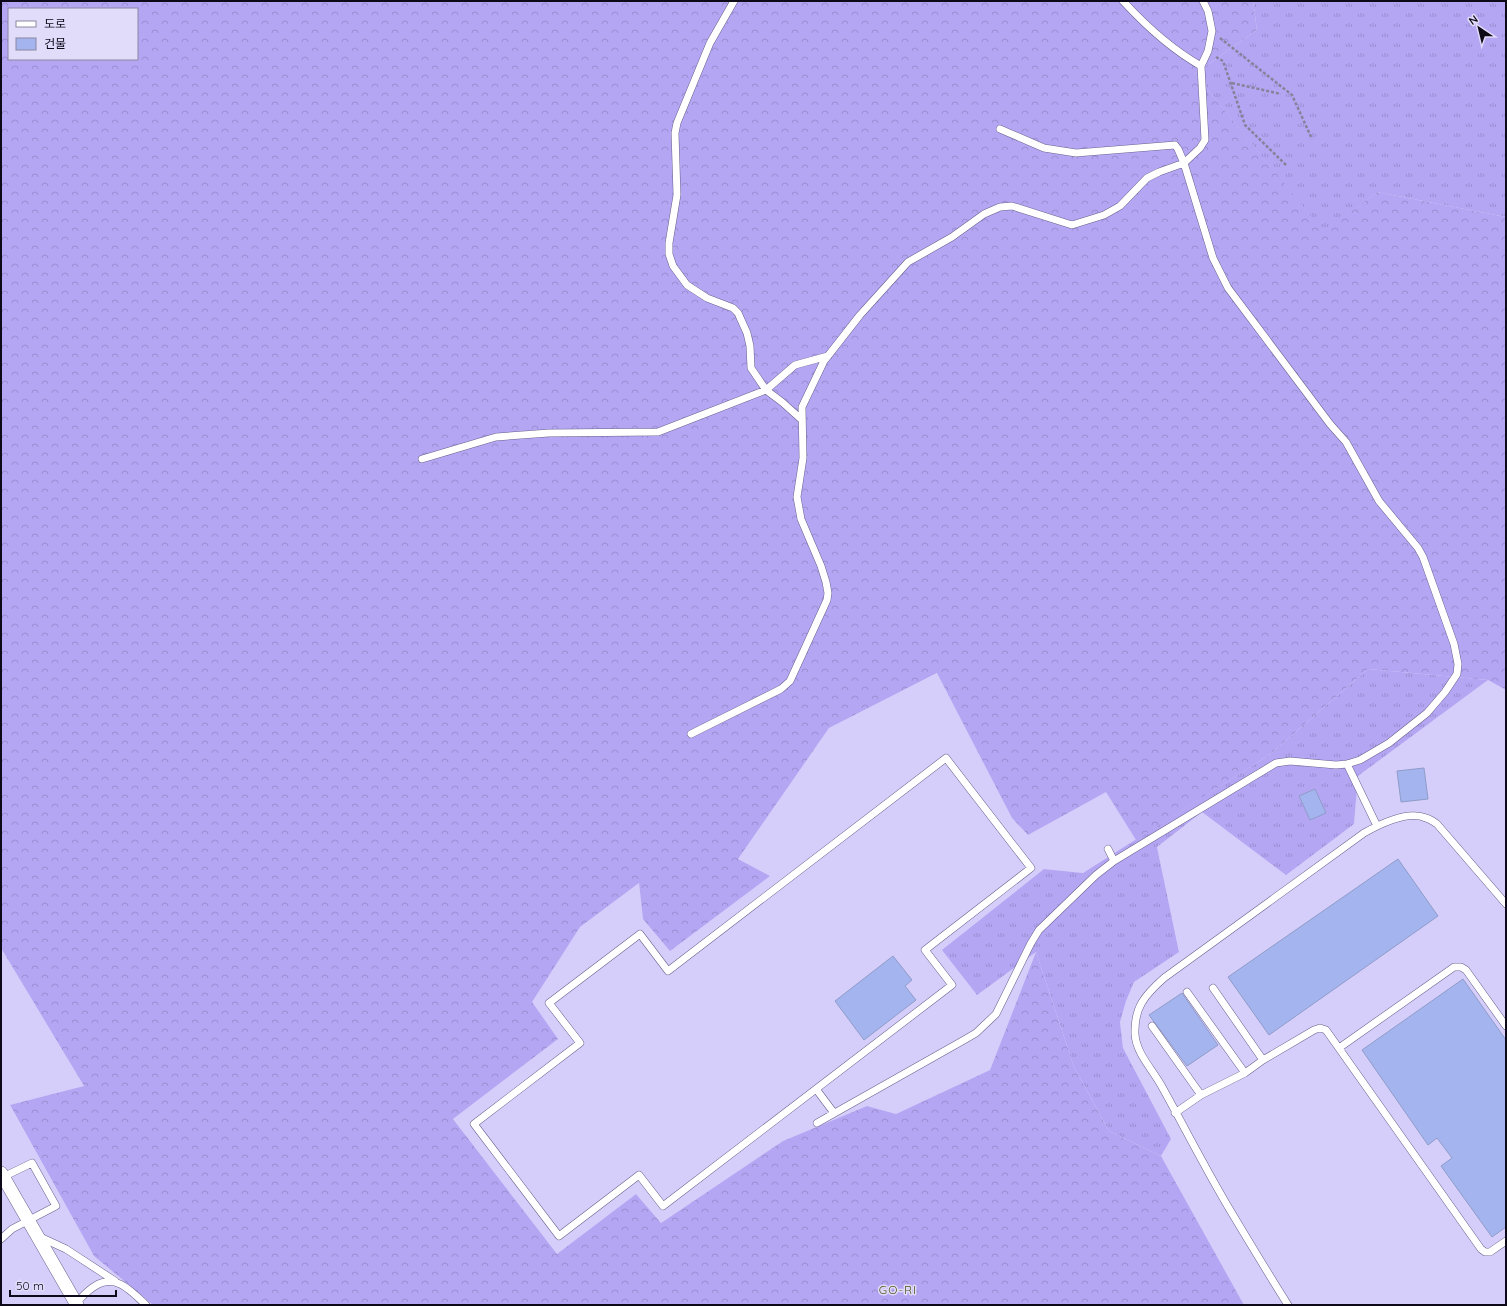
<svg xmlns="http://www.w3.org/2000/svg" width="1507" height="1306" font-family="Quicksand,'Noto Sans KR',sans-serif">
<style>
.built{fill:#d5cdfa}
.grass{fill:url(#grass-tufts)}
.forest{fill:url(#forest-crowns);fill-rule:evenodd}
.building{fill:#a4b4ee;stroke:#8f9cc9}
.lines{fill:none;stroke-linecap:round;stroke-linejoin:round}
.service-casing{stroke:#69618c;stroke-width:8}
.minor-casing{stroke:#69618c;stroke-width:14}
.path{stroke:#86829a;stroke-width:2.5;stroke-dasharray:3 2;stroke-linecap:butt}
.service{stroke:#fff;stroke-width:7}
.minor{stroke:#fff;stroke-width:13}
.labels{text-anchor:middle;stroke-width:3;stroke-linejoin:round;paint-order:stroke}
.quarter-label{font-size:12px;letter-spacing:1px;fill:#505419;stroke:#e0dcfa}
</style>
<defs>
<pattern id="grass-tufts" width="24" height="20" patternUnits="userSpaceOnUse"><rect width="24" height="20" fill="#b5a6f4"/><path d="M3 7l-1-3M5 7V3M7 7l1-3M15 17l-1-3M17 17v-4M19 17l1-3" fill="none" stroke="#9a8ed1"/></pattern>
<pattern id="forest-crowns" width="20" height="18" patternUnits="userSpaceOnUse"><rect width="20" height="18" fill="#b5a6f4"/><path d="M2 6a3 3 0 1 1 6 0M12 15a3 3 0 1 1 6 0" fill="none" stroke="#9a8ed1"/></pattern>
</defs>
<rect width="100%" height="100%" fill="#e0dcfa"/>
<path class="built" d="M938,673L1012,818L1028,835L1106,791L1136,840L1083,873L1044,869L1036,952L990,1070L896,1114L867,1106L783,1141L661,1223L636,1194L557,1254L453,1119L558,1039L531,1002L580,927L639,883L643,919L770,876L738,859L829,728Z
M1488,680L1506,690V1305H1244L1161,1156L1171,1139L1123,1048L1120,1022L1126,1001L1134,982L1179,951L1157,847L1202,812L1286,874L1354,824L1358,776Z
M1,948L84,1086L10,1106L94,1256L153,1305H1Z"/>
<path class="grass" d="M1253,1H1506V217L1377,192L1324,233L1195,74L1257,30Z
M1368,669L1488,680L1358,776L1354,824L1286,875L1202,812L1157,847L1179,952L1134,982L1126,1001L1120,1022L1123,1048L1171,1139L1161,1156L1109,1131L1074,1067L1036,952L977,995L942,950L1044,869L1083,873L1269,755Z"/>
<path class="forest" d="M1,1H1253L1257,30L1195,74L1324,232L1377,192L1506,217V690L1488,680L1368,669L1269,755L1136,840L1106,792L1028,835L1012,818L937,673L829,728L738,859L770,876L670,951L643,919L639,883L580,927L532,1002L558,1039L453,1119L557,1254L636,1194L661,1223L783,1141L867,1106L896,1114L990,1070L1036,952L1074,1067L1109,1131L1161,1156L1244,1305H153L94,1256L10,1105L84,1086L1,948ZM9,9H137V59H9Z"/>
<path class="building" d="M1424,768L1428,799L1401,802L1397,771Z
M1315,789L1326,813L1310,820L1299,796Z
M1398,859L1438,916L1269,1035L1228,977Z
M893,956L912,980L905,986L916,1000L864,1040L835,1001Z
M1463,979L1506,1040V1227L1492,1237L1441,1166L1452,1158L1437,1138L1428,1145L1362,1050Z
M1182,993L1218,1045L1187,1066L1149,1015Z"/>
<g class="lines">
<defs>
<path id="service" d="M1123,1C1146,26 1171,49 1201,66
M802,420L782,402L766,390L795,365L828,356
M422,459L496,437L549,433L658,432L766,390L751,368L750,346L747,333L738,313L733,308L707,298L687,285L673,266L669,254V243L677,195L675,133L677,123L710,43L734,1
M691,734L781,689L790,681L827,600L828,593L826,582L821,566L801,519L797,497L803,458L802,407L824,361L860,315L908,262L952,237L984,214L1000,207L1012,206L1072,225L1104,215L1120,206L1147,178L1159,172L1184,163L1178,149L1175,145L1076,153L1044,148L1000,129
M946,758L1031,868L925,950L952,985L663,1206L639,1175L559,1236L474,1124L580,1043L549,1003L640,934L668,971Z
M1347,764L1377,826
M1108,849L1114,861
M1213,988L1263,1060
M1187,992L1245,1073
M1152,1026L1201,1095
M1339,1048L1454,967H1461L1466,970L1506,1026
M816,1089L834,1113
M1175,1113L1201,1095L1245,1073L1263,1060L1314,1030L1320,1028L1326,1030L1481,1249L1485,1252H1490L1506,1241
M817,1123L964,1040L976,1033L996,1014L1031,943L1039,930L1096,875L1114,861L1276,763L1290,761L1336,765L1347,764L1360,760L1389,743L1427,713L1445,692L1457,674L1458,664L1454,644L1423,557L1418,548L1379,501L1346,442L1330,424L1228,288L1213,258L1184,163L1200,148L1205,140L1201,66L1208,51L1212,31L1208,11L1203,1
M40,1237L66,1249L115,1281
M1,1239L12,1229L56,1206L32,1163L3,1177
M76,1303C82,1297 88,1290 95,1286C116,1273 131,1291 146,1305
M1288,1305C1269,1275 1251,1245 1233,1215C1207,1172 1185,1128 1161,1085C1152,1069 1136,1053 1135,1034C1134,1007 1145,995 1164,978L1364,833C1380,824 1408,810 1426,818C1430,819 1434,822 1437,824L1506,904"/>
<path id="minor" d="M1,1173L77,1305"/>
</defs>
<use href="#service" class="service-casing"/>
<use href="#minor" class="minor-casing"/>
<path class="path" d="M1220,38L1292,95L1312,139
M1216,57L1223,61L1245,125L1286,165
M1232,83L1281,94"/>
<use href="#service" class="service"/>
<use href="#minor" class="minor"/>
</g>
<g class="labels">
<g class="quarter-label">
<text x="898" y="1294">GO-RI</text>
</g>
</g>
<rect width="1507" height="1306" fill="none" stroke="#0d0919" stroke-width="4"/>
<rect x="8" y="8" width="130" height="52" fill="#e0dcfa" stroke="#8c88a0"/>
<rect x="16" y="21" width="20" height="6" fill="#ffffff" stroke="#8c88a0"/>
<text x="44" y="28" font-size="12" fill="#0d0919">도로</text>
<rect x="16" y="38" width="20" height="12" fill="#a4b4ee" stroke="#8c88a0"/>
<text x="44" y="48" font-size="12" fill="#0d0919">건물</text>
<g transform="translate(1479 28) rotate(325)" stroke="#e0dcfa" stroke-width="3" paint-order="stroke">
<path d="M0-3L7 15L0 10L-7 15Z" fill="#0d0919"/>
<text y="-6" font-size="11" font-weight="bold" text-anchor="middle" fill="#0d0919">N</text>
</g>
<path d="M10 1290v6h106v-6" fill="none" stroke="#0d0919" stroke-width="2"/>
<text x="16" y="1290" font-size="12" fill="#0d0919" stroke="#e0dcfa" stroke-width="3" paint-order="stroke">50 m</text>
</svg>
